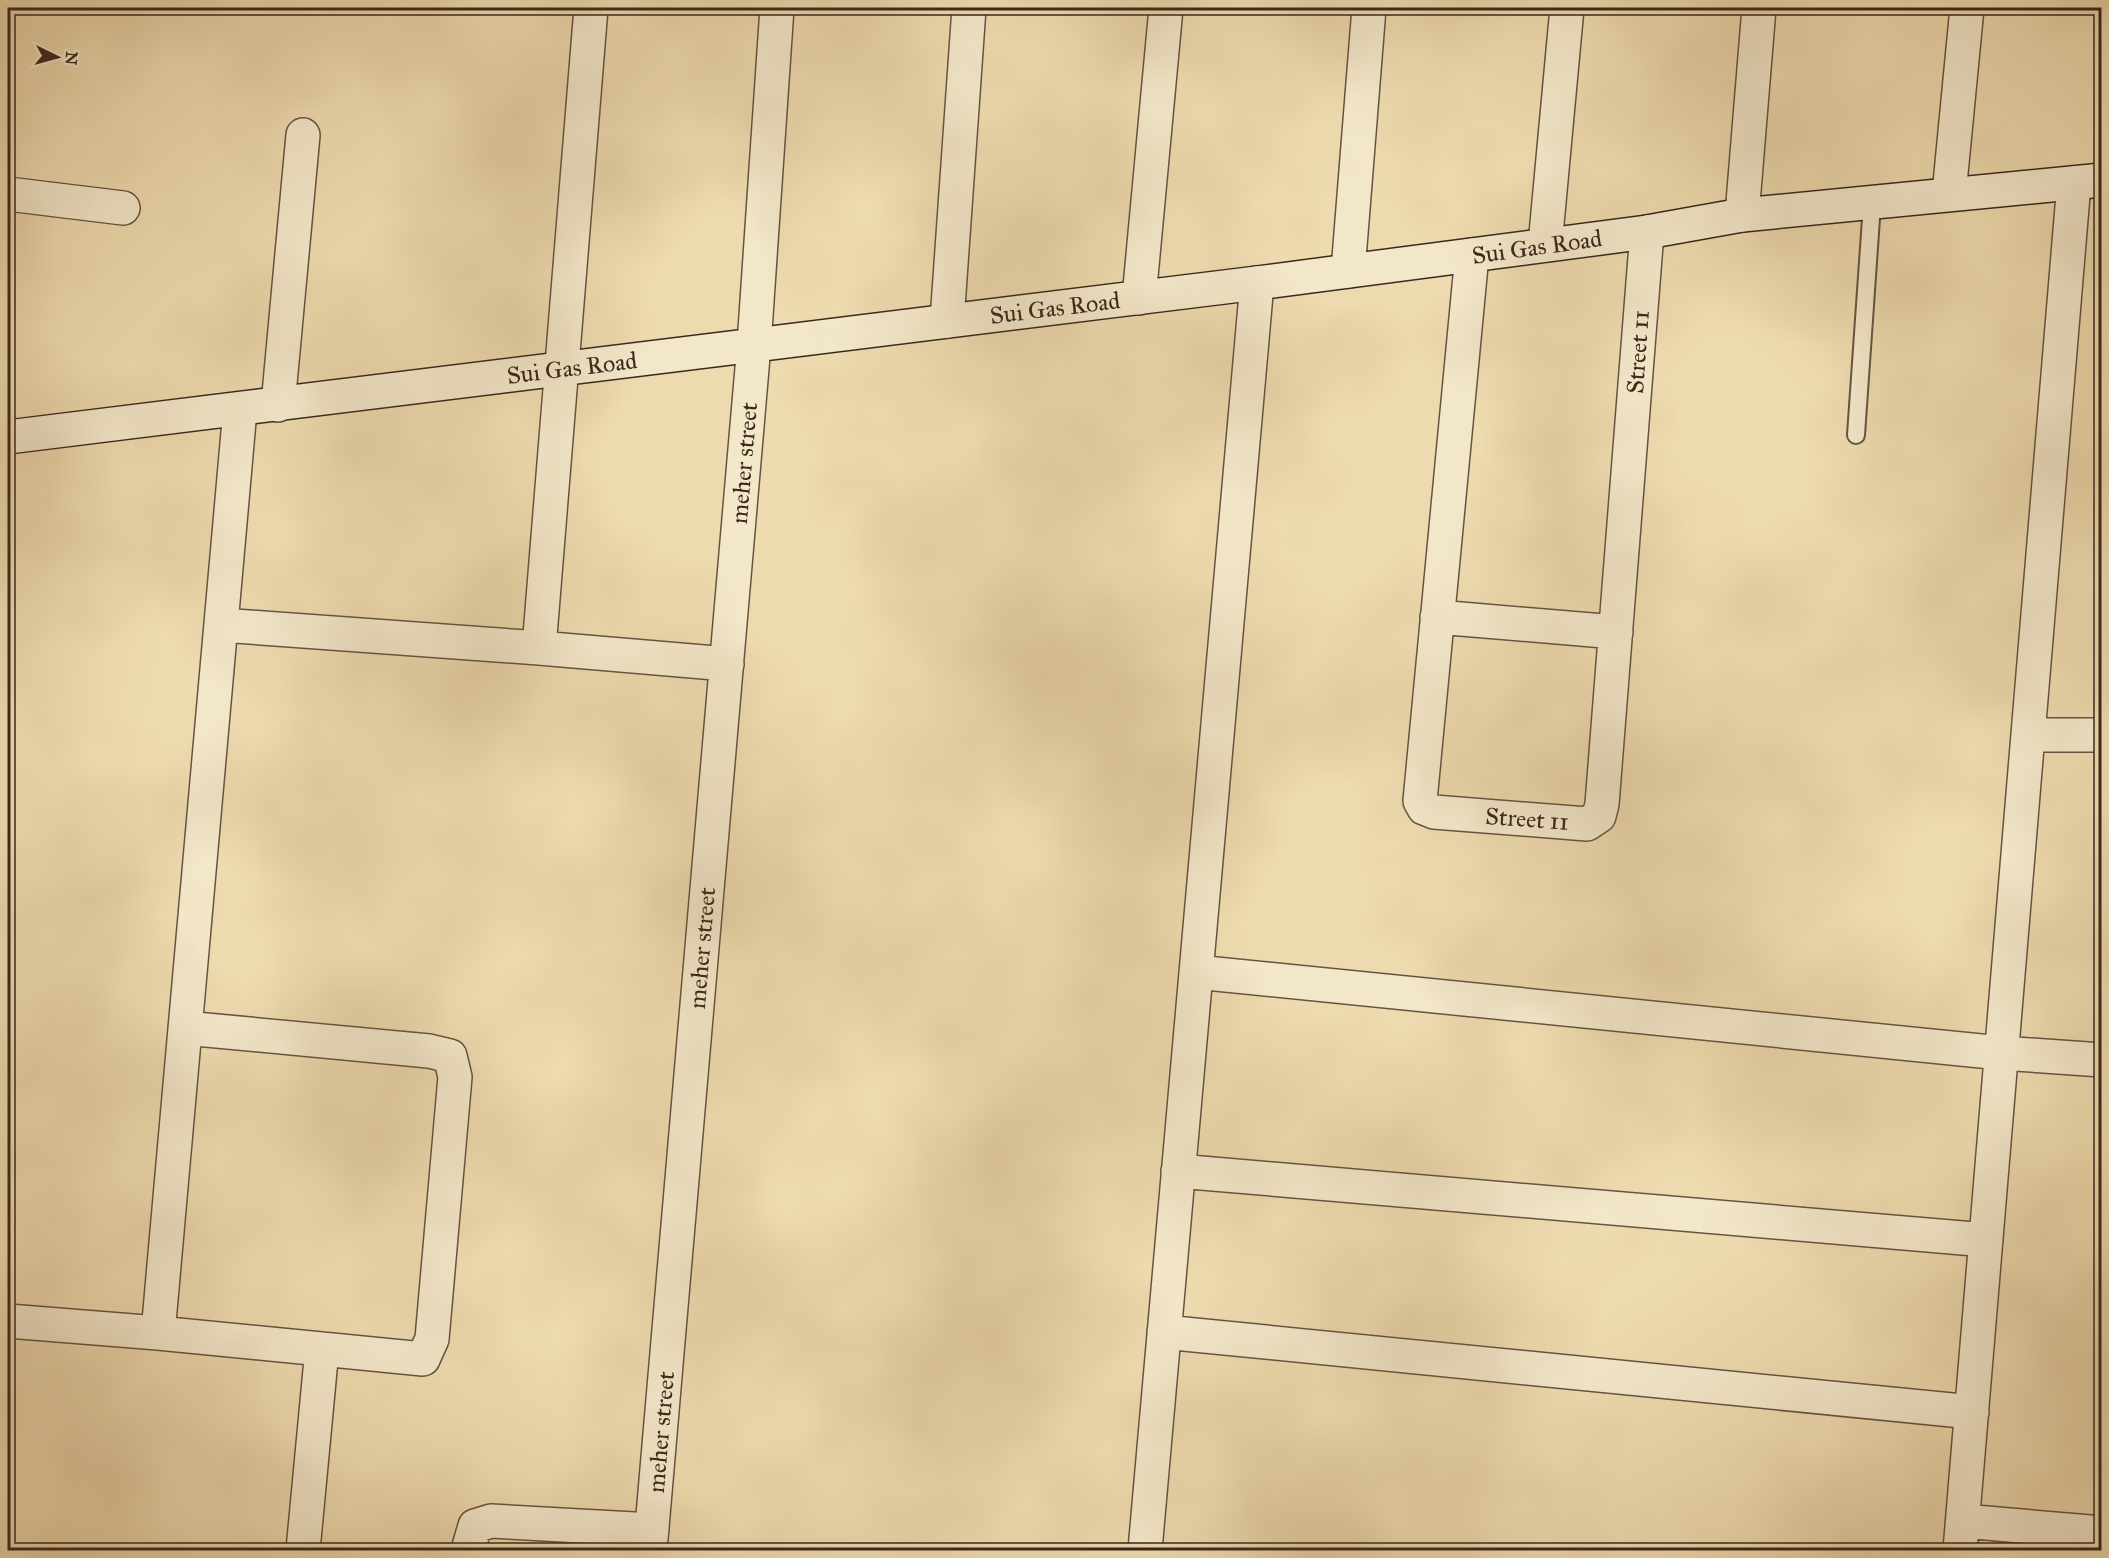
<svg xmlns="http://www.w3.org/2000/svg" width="2109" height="1558" font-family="'IM FELL Great Primer',serif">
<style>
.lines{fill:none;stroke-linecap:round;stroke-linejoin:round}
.lane-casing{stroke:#665441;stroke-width:20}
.street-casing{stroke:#665441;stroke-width:36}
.secondary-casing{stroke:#39281d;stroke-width:36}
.lane{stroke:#f3e7ca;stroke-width:16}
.street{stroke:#f3e7ca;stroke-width:33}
.secondary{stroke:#f3e7ca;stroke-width:33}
.labels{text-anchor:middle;stroke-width:4.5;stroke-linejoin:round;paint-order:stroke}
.street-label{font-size:24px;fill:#39281d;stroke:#f3e7ca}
</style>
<rect width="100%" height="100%" fill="#eddaae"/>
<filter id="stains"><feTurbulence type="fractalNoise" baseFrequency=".00333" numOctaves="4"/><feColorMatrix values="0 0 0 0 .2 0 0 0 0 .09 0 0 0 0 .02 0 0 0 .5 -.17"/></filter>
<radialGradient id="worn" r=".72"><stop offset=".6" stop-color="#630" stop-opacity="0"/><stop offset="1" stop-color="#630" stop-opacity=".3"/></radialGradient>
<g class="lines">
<defs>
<path id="lane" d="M1856,435L1872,204"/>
<path id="street" d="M8,194L123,208
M1949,194L1967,8
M1742,215L1759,8
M1545,245L1567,8
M1472,255L1420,801L1424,808L1434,812L1587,824L1599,816L1602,804L1647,232
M1348,271L1369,8
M1139,298L1166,8
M947,321L969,8
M278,405L303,135
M1437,617L1616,632
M221,625L539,648L727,664
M539,648L591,8
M2028,735H2102
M1196,972L2001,1053L2102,1060
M1178,1171L1986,1240
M8,1321L158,1333L423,1359L432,1339L455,1077L450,1056L429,1051L185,1028
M1164,1332L1972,1412
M158,1333L240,410
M1963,1521L2102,1533
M303,1550L322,1349
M468,1550L475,1526L491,1521L652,1530
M650,1550L754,345L777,8
M1145,1550L1257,283
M1960,1550L2074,183"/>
<path id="secondary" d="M8,437L1257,283L1647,232L1742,215L2102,180"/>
</defs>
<use href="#lane" class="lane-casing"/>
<use href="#street" class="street-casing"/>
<use href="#secondary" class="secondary-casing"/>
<use href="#lane" class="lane"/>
<use href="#street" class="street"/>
<use href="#secondary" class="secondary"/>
</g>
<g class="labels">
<g class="street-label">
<text transform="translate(1537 247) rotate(-8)" y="8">Sui Gas Road</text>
<text transform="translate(1055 308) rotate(-7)" y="8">Sui Gas Road</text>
<text transform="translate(1638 352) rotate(-86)" y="8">Street 11</text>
<text transform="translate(572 368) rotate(-7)" y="8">Sui Gas Road</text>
<text transform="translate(744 463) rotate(-85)" y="8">meher street</text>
<text transform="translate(1527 819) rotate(4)" y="8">Street 11</text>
<text transform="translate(702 948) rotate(-85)" y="8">meher street</text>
<text transform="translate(661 1432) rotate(-85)" y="8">meher street</text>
</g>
</g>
<rect width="2109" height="1558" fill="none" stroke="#eddaae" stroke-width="30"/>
<rect x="9" y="9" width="2091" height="1540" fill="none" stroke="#39281d" stroke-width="3"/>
<rect x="15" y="15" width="2079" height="1528" fill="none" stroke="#39281d" stroke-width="1.5"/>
<g transform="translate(57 57) rotate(95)" stroke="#f3e7ca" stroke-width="4.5" paint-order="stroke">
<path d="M0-4.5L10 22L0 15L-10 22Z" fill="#39281d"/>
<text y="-9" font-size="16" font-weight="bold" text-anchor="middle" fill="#39281d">N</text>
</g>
<rect width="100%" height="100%" filter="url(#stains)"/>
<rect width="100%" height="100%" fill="url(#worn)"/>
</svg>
